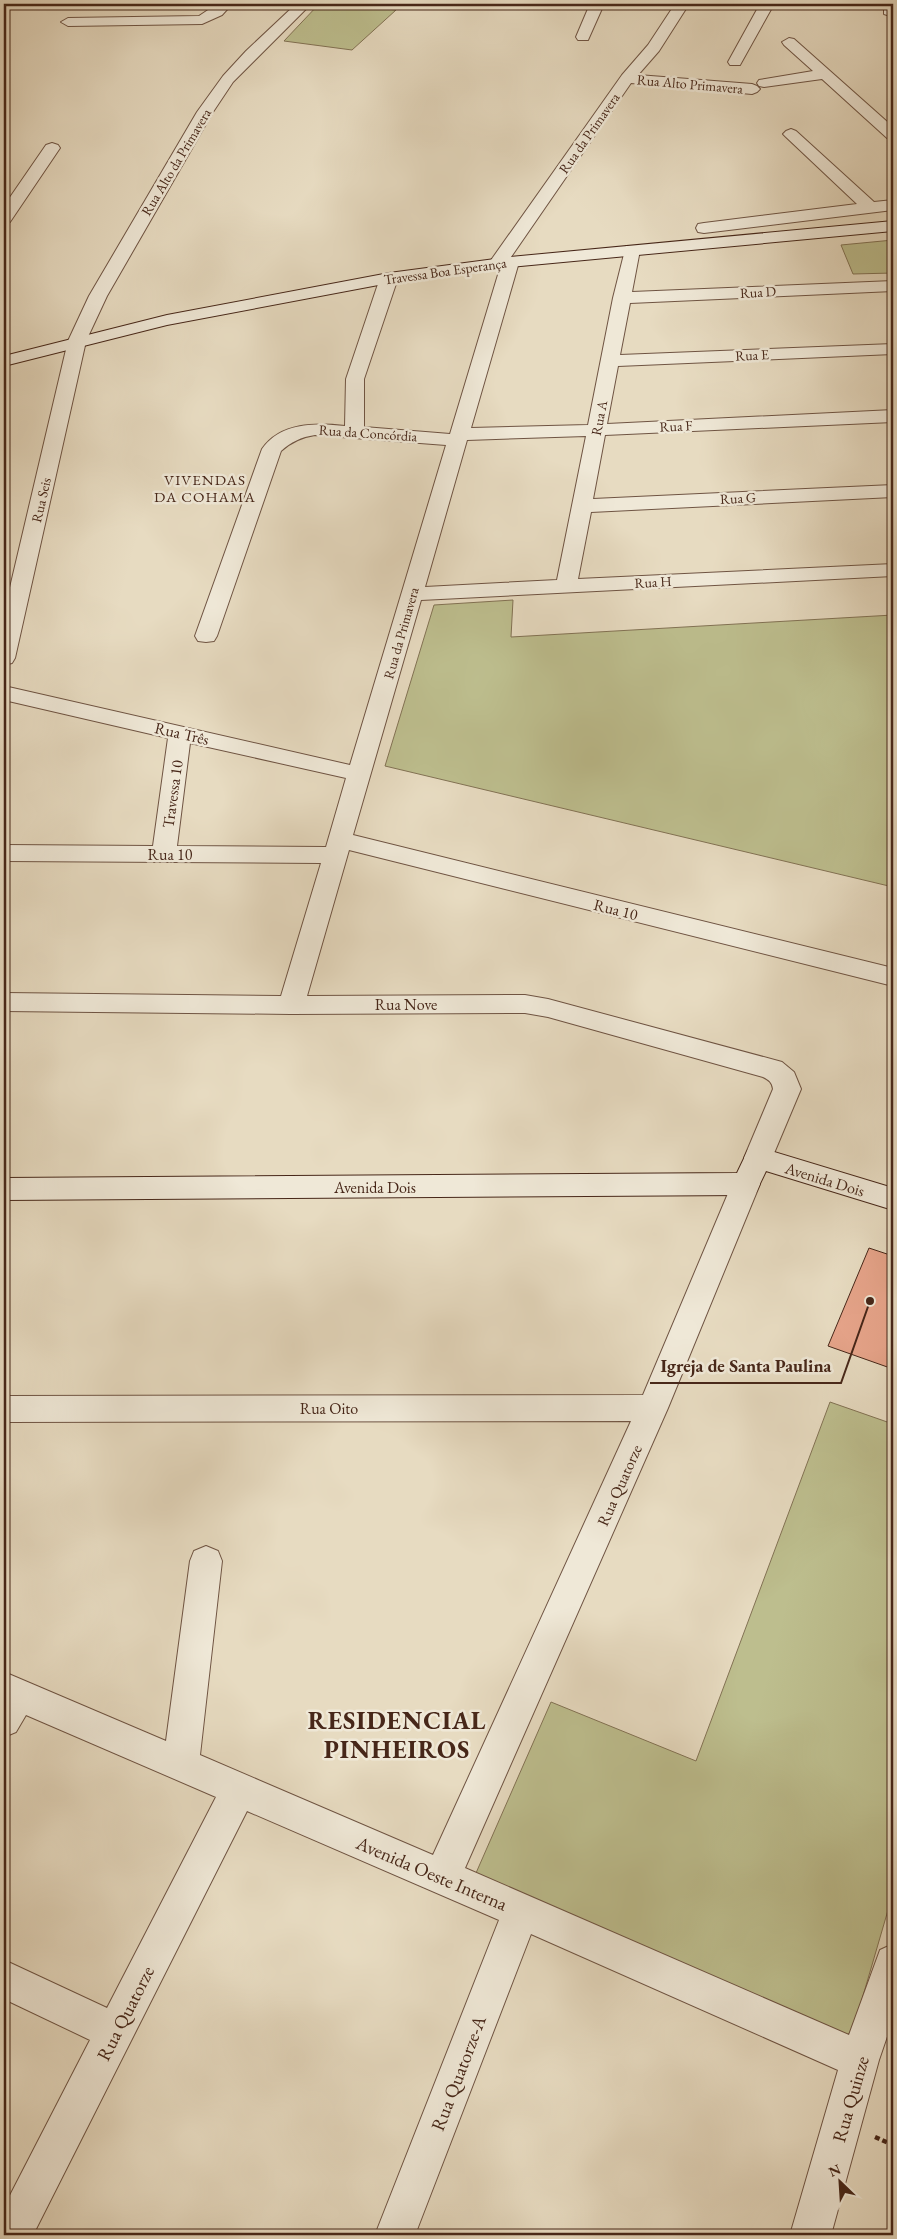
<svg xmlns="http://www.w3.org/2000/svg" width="897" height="2239" font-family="'EB Garamond',serif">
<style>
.green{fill:#bdbe8e;stroke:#827254}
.building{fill:#e6a48a;stroke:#472719}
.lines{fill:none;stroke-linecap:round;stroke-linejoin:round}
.lane-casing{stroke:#6f5443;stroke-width:2}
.street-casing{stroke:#6f5443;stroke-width:2}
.secondary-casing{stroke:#472719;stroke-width:2}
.path{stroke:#472719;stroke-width:4.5;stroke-dasharray:5 3;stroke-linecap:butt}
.lane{fill:#efe8d7;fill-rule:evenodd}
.street{fill:#efe8d7;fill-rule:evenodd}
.secondary{fill:#efe8d7;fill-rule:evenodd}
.labels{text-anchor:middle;stroke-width:5;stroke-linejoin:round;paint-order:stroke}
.far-street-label{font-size:14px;fill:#472719;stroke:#efe8d7}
.far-neighbourhood-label{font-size:15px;letter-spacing:1px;fill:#472719;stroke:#efe8d7}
.street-label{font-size:16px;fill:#472719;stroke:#efe8d7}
.near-street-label{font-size:19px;fill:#472719;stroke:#efe8d7}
.near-district-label{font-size:25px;font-weight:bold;letter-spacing:1px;fill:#472719;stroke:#efe8d7}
.leader{fill:none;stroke:#472719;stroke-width:2}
.callout-dot{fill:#472719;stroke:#efe8d7;stroke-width:2}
.callout-label{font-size:18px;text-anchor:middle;font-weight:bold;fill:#472719;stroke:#efe8d7;stroke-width:5;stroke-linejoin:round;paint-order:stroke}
</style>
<rect width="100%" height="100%" fill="#e7dbc1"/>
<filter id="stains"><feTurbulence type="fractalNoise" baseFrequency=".004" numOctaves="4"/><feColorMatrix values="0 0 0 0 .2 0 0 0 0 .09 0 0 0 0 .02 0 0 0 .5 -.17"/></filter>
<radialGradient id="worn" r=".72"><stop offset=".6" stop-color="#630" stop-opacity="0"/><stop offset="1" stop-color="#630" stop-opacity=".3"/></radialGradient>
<path class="green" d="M319,4H342L396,10L352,50L284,41Z
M893,240V273L853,274L841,245Z
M513,600L511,637L893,615V887L385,766L434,605Z
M830,1402L893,1424V1893L851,2037L476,1873L551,1702L696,1761Z"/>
<path class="building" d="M869,1248L893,1256V1369L828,1346Z"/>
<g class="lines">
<defs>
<path id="lane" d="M893,4V12L887,15L884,14V10Z"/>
<path id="street" d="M217,4H232L222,15L202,24L68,26L61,22L68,18L199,16Z
M296,4H311L233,82L213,112L107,296L86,341L15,658L12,663L4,665V613L68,341L89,296L197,112L223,76L246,51Z
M590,4H604L588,40H578L576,37Z
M675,4H689L659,51L638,75L752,84L757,86L760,89L757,92L752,94L631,83L511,257L516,258L519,262L471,428L588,425L613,298L626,246H638L640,250L632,292L893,281V291L630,303L620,355L893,344V354L618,366L607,424L893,410V422L605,435L593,499L893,485V497L591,512L578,579L893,564V576L421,600L353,835L893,968V986L349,850L307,996L525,995L548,999L782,1062L794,1072L801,1089L772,1158L768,1166L758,1169L748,1166L744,1158L773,1089C772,1082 769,1080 763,1077L548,1017L525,1013L291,1014L4,1011V993L281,996L321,863L4,861V845L153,846L168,738L4,700V686L350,765L446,445L315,435C301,437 291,442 281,451L217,636L214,641L206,642L198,641L195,636L262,449C281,422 316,423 345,426L346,379L380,278L383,274H395L398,278L364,379V427L450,434L500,268L492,267L489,263L622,75L648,45ZM586,436L557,580L425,587L467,440ZM190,743L346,778L326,847L177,846Z
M760,4H774L740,65H730L728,62Z
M789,38L794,39L893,127V140L887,138L822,79L764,87L759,86L757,83L759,80L813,71L784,45L782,42Z
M791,129L796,131L874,202L893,200V210L704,233L698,232L696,228L698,224L704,223L857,204L786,137L783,134L786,131Z
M52,143L58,145L60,148L10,222L4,223V206L46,145Z
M746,1173L756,1176L760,1184L668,1408L465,1868L849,2035L880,1950L893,1944V2019L879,2060L831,2235H790L838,2070L531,1934L415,2235H375L499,1920L247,1811L33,2235H4V2207L90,2040L4,1999V1960L107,2008L216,1797L26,1715L16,1732L4,1737V1672L166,1741L190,1561L194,1551L206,1546L218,1551L222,1561L200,1755L433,1855L631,1421L4,1422V1396L643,1395L732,1184L736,1176Z"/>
<path id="secondary" d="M893,221V231L510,267L389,283L167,325L4,366V356L167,315L389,273L510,257Z
M758,1147L893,1188V1210L766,1171L756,1192L746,1195L4,1200V1178L737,1173L748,1150Z"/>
</defs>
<use href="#lane" class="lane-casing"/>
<use href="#street" class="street-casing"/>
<use href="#secondary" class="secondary-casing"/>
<path class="path" d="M875,2137L893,2145"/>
<use href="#lane" class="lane"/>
<use href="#street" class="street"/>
<use href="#secondary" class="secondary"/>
</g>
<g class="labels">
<g class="far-street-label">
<text transform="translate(690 84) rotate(5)" y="5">Rua Alto Primavera</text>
<text transform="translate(589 133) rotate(-55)" y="5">Rua da Primavera</text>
<text transform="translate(176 162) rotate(-59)" y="5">Rua Alto da Primavera</text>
<text transform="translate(445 271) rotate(-8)" y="5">Travessa Boa Esperança</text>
<text transform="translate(758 292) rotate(-3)" y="5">Rua D</text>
<text transform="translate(752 355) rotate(-3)" y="5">Rua E</text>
<text transform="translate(599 418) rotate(-79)" y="5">Rua A</text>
<text transform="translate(676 426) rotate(-3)" y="5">Rua F</text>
<text transform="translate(368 433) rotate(4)" y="5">Rua da Concórdia</text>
<text transform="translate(738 498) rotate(-3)" y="5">Rua G</text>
<text transform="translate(41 500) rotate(-77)" y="5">Rua Seis</text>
<text transform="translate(653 582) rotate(-3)" y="5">Rua H</text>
<text transform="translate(401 633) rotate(-74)" y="5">Rua da Primavera</text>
</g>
<g class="far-neighbourhood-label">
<text x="205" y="485">VIVENDAS<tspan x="205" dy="17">DA COHAMA</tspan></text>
</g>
<g class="street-label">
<text transform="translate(182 733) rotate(13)" y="6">Rua Três</text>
<text transform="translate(172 794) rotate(-82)" y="6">Travessa 10</text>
<text x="170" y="860">Rua 10</text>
<text transform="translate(616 909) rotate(14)" y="6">Rua 10</text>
<text x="406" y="1010">Rua Nove</text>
<text transform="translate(825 1179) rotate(17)" y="6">Avenida Dois</text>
<text x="375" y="1193">Avenida Dois</text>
<text x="329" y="1414">Rua Oito</text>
<text transform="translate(619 1485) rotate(-66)" y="6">Rua Quatorze</text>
</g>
<g class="near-street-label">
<text transform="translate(432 1873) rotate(23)" y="7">Avenida Oeste Interna</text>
<text transform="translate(125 2013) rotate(-63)" y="7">Rua Quatorze</text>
<text transform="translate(458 2073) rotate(-69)" y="7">Rua Quatorze-A</text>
<text transform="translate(850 2099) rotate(-74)" y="7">Rua Quinze</text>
</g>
<g class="near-district-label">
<text x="397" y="1729">RESIDENCIAL<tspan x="397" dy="29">PINHEIROS</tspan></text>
</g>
</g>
<path class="leader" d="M870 1301L841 1383H650"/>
<circle class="callout-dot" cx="870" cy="1301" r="5"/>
<g class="callout-label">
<text x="746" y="1372">Igreja de Santa Paulina</text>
</g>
<rect width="897" height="2239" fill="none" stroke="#e7dbc1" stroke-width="20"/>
<rect x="5" y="5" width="887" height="2229" fill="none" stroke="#472719" stroke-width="2.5"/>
<rect x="10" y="10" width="877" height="2219" fill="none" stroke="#472719"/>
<g transform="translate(840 2182) rotate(335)" stroke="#efe8d7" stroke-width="4" paint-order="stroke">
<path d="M0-4L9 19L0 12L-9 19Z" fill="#472719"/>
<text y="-8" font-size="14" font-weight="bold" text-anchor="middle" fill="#472719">N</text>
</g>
<rect width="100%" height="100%" filter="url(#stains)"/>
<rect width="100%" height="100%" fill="url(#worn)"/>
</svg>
